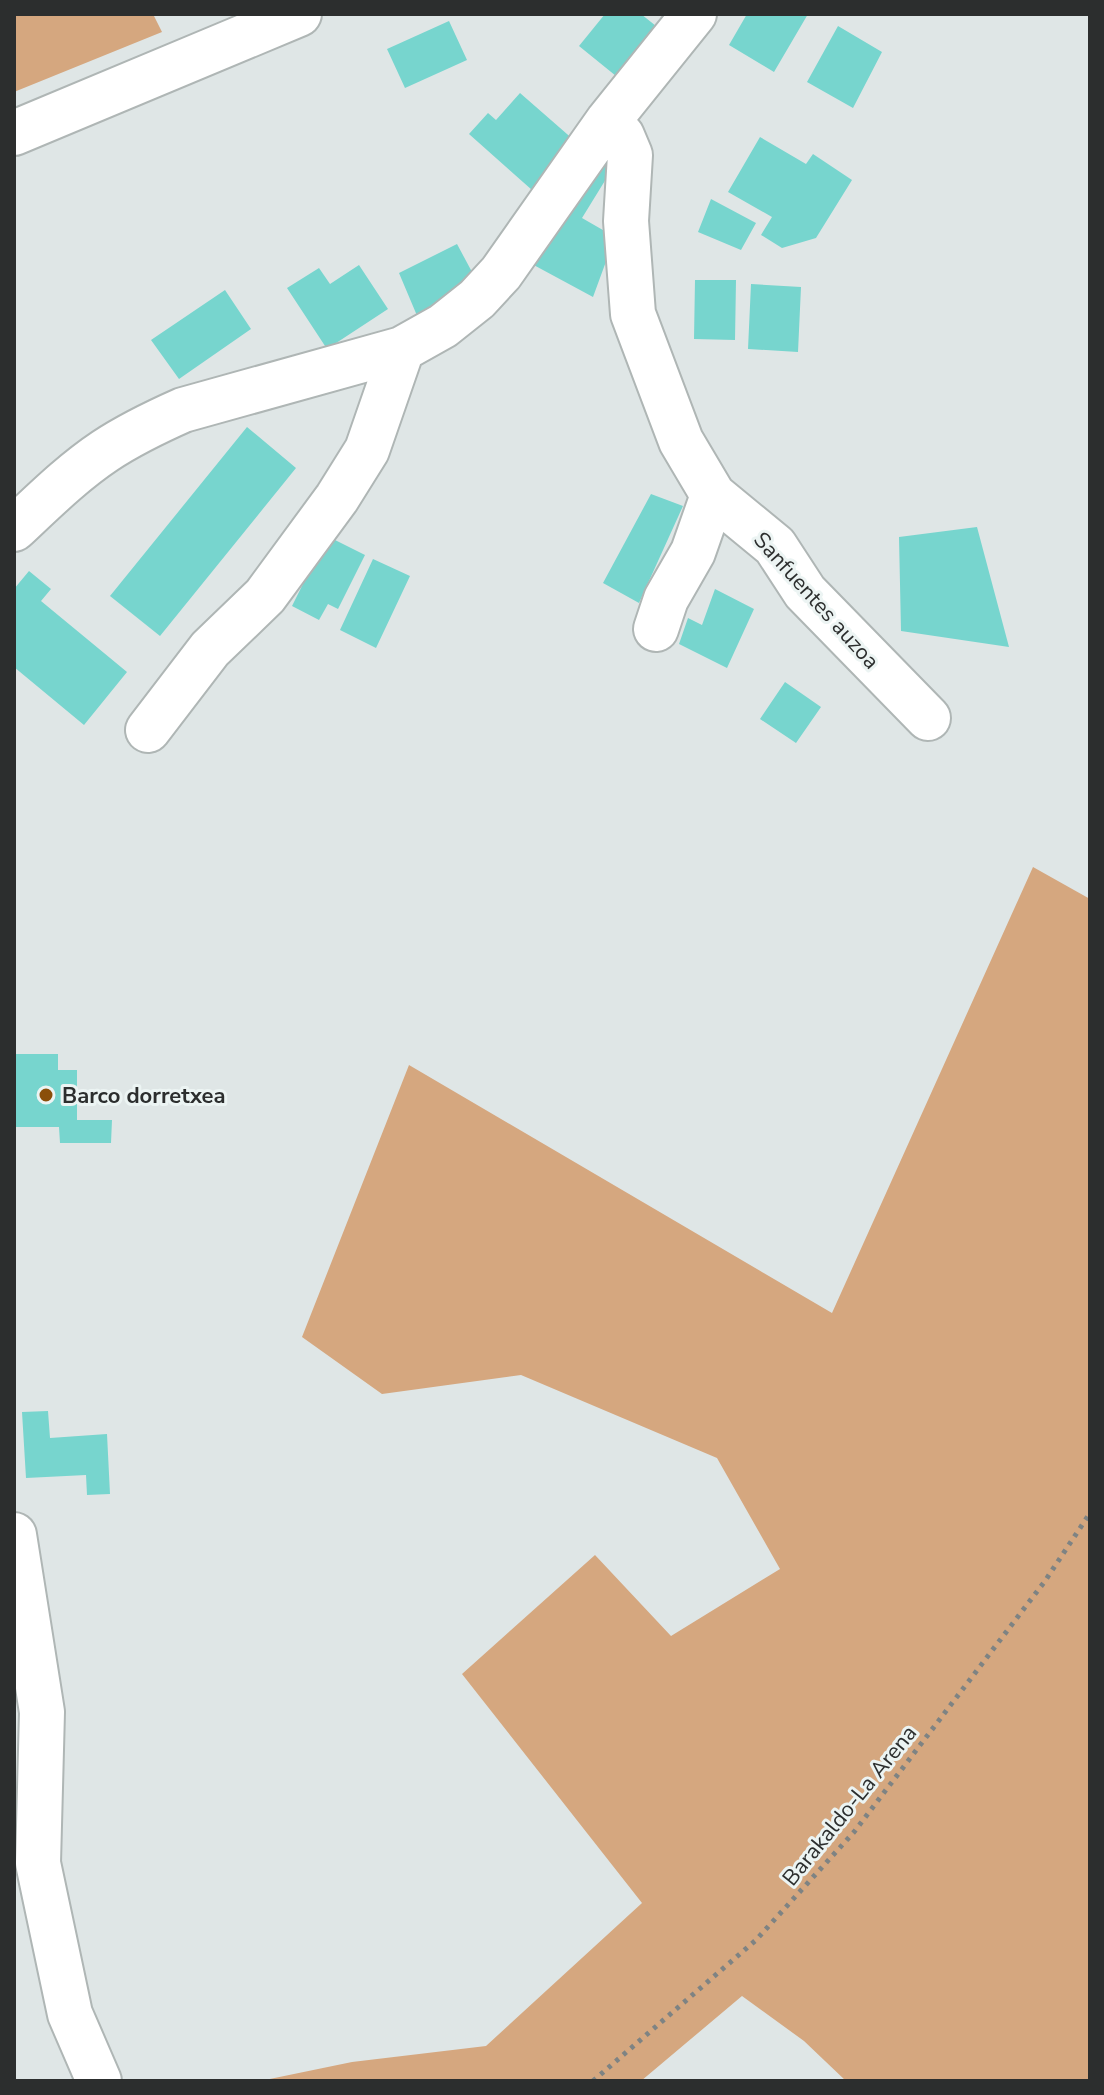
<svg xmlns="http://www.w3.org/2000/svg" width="1104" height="2095" font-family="'Nunito Sans',sans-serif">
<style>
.green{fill:#d5a77f}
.building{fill:#77d5ce}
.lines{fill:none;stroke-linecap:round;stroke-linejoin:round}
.minor-casing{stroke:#afb6b5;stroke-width:48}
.path{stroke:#7e8383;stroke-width:5;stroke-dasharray:4 6;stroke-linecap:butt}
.minor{stroke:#fff;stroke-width:44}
.poi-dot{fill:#8a4f0a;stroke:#ecf4f3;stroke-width:3}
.labels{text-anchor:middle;stroke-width:6;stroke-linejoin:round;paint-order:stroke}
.street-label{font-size:22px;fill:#2c2e2e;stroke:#ecf4f3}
.poi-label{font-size:22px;font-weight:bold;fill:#2c2e2e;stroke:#ecf4f3;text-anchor:start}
</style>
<rect width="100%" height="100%" fill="#dfe6e6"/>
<path class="green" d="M14,14H153L162,32L14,92Z
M1033,867L1090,899V2081H846L804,2041L742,1996L641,2081H260L352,2062L486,2046L642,1903L462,1674L595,1555L671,1636L780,1569L717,1458L521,1375L382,1394L302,1337L409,1065L832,1313Z"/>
<path class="building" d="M605,14H641L656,26L616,76L579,46Z
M747,14H808L774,72L729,45Z
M449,21L467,60L405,88L387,49Z
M838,26L882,52L853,108L807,82Z
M520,93L575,141L532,190L469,134L488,113L496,120Z
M760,137L806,164L813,154L852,180L816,238L782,248L761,235L772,217L728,192Z
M593,154L614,166L582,218L615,237L593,297L530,263Z
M711,199L756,223L741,250L698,232Z
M457,244L479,285L418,318L399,273Z
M359,265L388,309L327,349L287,288L319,268L330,284Z
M695,280H736L735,340L694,339Z
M751,284L801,287L798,352L748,349Z
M225,290L251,329L179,379L151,340Z
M247,427L296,468L160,636L110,596Z
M651,494L683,506L639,603L603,583Z
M977,527L1009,647L901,631L899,537Z
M327,536L365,555L338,609L328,604L319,620L292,606Z
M373,559L410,576L376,648L340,630Z
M29,571L51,589L41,601L127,672L84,725L14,667V589Z
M715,589L754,609L727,668L679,644L688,618L702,625Z
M785,682L821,707L796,743L760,719Z
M14,1054H58V1070H77V1120H112L111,1143H60L59,1127H14Z
M48,1411L50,1438L107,1434L110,1494L87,1495L86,1475L26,1478L22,1412Z"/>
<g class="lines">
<defs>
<path id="minor" d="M608,121L622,136L630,155L626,221L633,314L681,441L713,495L775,546L805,592L928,718
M14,133L299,14
M14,529C43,502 72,473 105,451C129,435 156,422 183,410L402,349L443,326L477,299L501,273L608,121L694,14
M656,629L666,599L693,552L713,495
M148,730L210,649L265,596L337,498L367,450L402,349
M14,1535L42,1712L38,1863L70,2014L99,2081"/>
</defs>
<use href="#minor" class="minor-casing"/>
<path class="path" d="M593,2081L756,1940L854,1832L1045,1581L1090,1513"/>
<use href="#minor" class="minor"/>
</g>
<circle class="poi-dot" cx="46" cy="1095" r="8"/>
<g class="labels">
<g class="street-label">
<text transform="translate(817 600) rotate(48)" y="8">Sanfuentes auzoa</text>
<text transform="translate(849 1805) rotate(-51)" y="8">Barakaldo-La Arena</text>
</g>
<g class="poi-label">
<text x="62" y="1103">Barco dorretxea</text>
</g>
</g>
<rect width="1104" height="2095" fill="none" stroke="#2c2e2e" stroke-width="32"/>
</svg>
